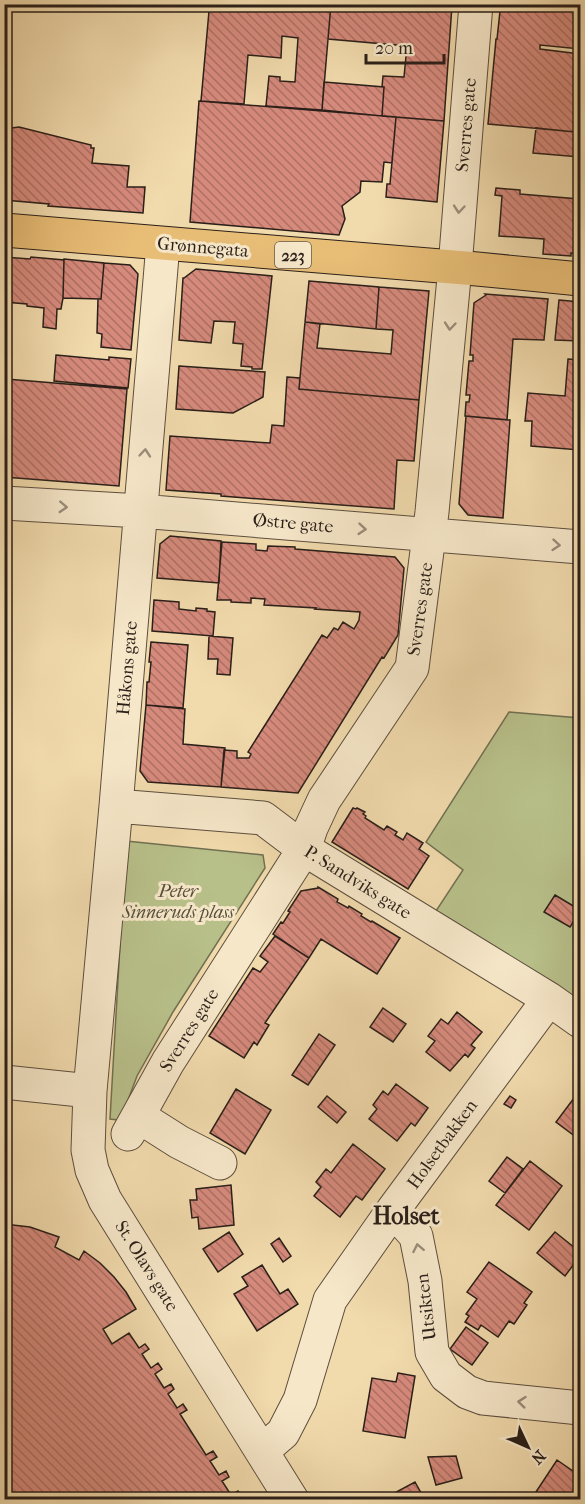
<svg xmlns="http://www.w3.org/2000/svg" width="585" height="1504" font-family="'IM FELL French Canon',serif">
<style>
.park{fill:#b8c08a;stroke:#717052;stroke-width:1.5}
.building{fill:url(#building-back-hatch);stroke:#2a1f19;stroke-width:1.5}
.lines{fill:none;stroke-linecap:round;stroke-linejoin:round}
.minor-casing{stroke:#5c4e3e;stroke-width:35}
.major-casing{stroke:#2a1f19;stroke-width:35}
.minor{stroke:#f6e7c9;stroke-width:33}
.major{stroke:#e8bd76;stroke-width:33}
.oneway{stroke:#9a8d7a}
.labels{text-anchor:middle;stroke-width:6;stroke-linejoin:round;paint-order:stroke}
.shield{fill:#f6e7c9;stroke:#675b4e;stroke-width:1.5}
.shield-label{font-size:16px;font-weight:bold;fill:#2a1f19}
.street-label{font-size:18px;fill:#2a1f19;stroke:#f6e7c9}
.park-label{font-size:18px;font-style:italic;fill:#554f3b;stroke:#f6e7c9}
.district-label{font-size:24px;font-weight:bold;fill:#2a1f19;stroke:#f6e7c9}
</style>
<defs>
<pattern id="building-back-hatch" width="6" height="6" patternUnits="userSpaceOnUse" patternTransform="scale(1.5)"><rect width="6" height="6" fill="#d68a7c"/><path d="M-1 5l2 2M0 0l6 6M5-1l2 2" fill="none" stroke="#ae7065"/></pattern>
</defs>
<rect width="100%" height="100%" fill="#f1daac"/>
<filter id="stains"><feTurbulence type="fractalNoise" baseFrequency=".00333" numOctaves="4"/><feColorMatrix values="0 0 0 0 .2 0 0 0 0 .09 0 0 0 0 .02 0 0 0 .5 -.17"/></filter>
<radialGradient id="worn" r=".72"><stop offset=".6" stop-color="#630" stop-opacity="0"/><stop offset="1" stop-color="#630" stop-opacity=".3"/></radialGradient>
<path class="park" d="M509,712L580,718V1002L434,914L463,870L426,842Z
M126,841L263,855L265,868L173,1012L137,1076L122,1116L118,1120L110,1119Z"/>
<path class="building" d="M208,4H331L322,110L266,106L269,76L280,77V81L295,82L298,38L282,36L281,58L248,55L244,104L201,101L209,11H207Z
M331,4L452,5L444,121L382,116L384,87H382L383,76L404,77L407,46L328,39Z
M508,4H533L580,8V49L540,45V49L580,54L575,132L488,124L496,39H497L500,11Z
M580,67V135H575Z
M324,82L384,87L382,116L322,110Z
M199,101L396,117L392,163L384,162L382,182L361,181L360,192L342,206L345,219L339,235L190,222Z
M396,117L444,121L437,202L386,197L387,184H390Z
M19,127L91,145V148H94L92,163L129,166L127,187H145L143,213L48,206L49,204L4,200V129Z
M536,128L575,132V135H580V157L533,153Z
M496,188L520,190V194L579,199L576,236H578L576,254L571,253V256L543,254L544,239L499,236L502,196L495,195Z
M4,257L30,259L31,257L64,260L63,298L61,309H57L56,329L43,327L44,308L27,306V304L4,302Z
M64,259L104,263L101,299L63,298Z
M104,263L130,265L138,274L131,350L101,347L102,334L97,333L98,299H101Z
M196,269L272,276L262,369H252V367L241,366L243,344L233,343L235,322L214,321L211,343L179,340L183,278H184Z
M309,281L379,287L376,329L305,322Z
M379,287L429,291L419,400L299,389L305,322L320,324L317,348L391,354L393,330L376,329Z
M485,294L548,299L544,340L513,339L507,420L465,416L466,402H469L470,395H466L469,361H473V355H470L474,303L486,295Z
M559,300L580,302V341L555,340Z
M56,355L109,360V357L131,359L128,388L54,381Z
M568,359L580,360V450L531,446L532,421H525L528,393L565,396Z
M179,366L265,372L263,397L233,413L176,409Z
M287,377L300,378L299,389L419,400L414,461L397,460L394,509L221,496V494L166,490L170,436L270,443L272,425L284,426Z
M6,379L127,389L119,486L4,477V399Z
M466,416L510,420L503,518L468,515L459,504Z
M170,536L221,541L219,583L157,578L160,544Z
M222,542L256,544V550L267,551L268,546L295,547V549L395,557L404,568L398,635L384,658L382,657L298,793L221,787L224,750L237,751V758H249L251,754L248,752L322,635L327,638L334,628L338,630L343,622L354,629L359,620L360,612L315,609L316,608L264,605L265,599L251,598V603L231,602V600H217Z
M154,600L179,602V609L196,611V608L207,609V611L215,612L213,636L152,631Z
M209,636L233,638L230,675L217,674L218,659H208Z
M151,642L188,645L183,708L146,705L147,682H149L151,662H149Z
M146,705L185,709L183,744L225,748L221,787L148,782L140,771Z
M353,808L356,809L357,808L365,812L363,814L366,816L365,818L384,830L387,826L397,832L395,835L403,840L407,833L423,843L419,849L429,856L408,889L332,842Z
M318,887L338,899L337,902L348,908L349,906L362,914L361,916L371,922L372,921L400,938L377,974L321,939L309,958L273,934L281,922L283,923L290,912L288,911L301,891L318,888Z
M555,895L580,910V912L570,927L544,912Z
M275,936L309,958L265,1023L269,1025L257,1045L254,1042L244,1058L209,1036L253,968L260,972L268,962L260,956Z
M383,1008L406,1024L393,1042L370,1027Z
M457,1012L482,1032L471,1045L475,1048L468,1057L465,1054L450,1071L426,1052L435,1041L428,1036L441,1019L448,1024Z
M319,1034L335,1045L308,1085L292,1075Z
M396,1084L428,1108L415,1126L411,1123L397,1141L369,1119L377,1109L373,1105L383,1091L388,1095Z
M236,1089L271,1110L245,1154L210,1133Z
M580,1090V1140L556,1122Z
M327,1096L346,1112L337,1123L318,1107Z
M510,1096L516,1100L511,1108L504,1104Z
M353,1144L385,1169L362,1200L356,1196L340,1217L314,1196L321,1187L316,1182L326,1169L331,1173Z
M507,1157L523,1169L505,1193L489,1181Z
M530,1161L562,1186L529,1230L496,1205Z
M231,1185L234,1225L199,1229L198,1217L192,1218L190,1200H197L196,1189Z
M4,1224L30,1227L59,1237L55,1247L79,1260L84,1251L100,1263L114,1277L126,1292L136,1309L103,1329L112,1344L129,1333L139,1348L145,1344L149,1349L142,1354L151,1368L158,1363L162,1369L155,1374L164,1388L171,1384L174,1389L168,1394L177,1408L183,1404L187,1410L180,1414L206,1455L213,1451L217,1457L210,1461L219,1475L226,1471L229,1477L222,1481L231,1495L238,1491L242,1497L238,1500H4Z
M229,1232L243,1254L218,1272L203,1249Z
M555,1232L580,1252V1256L565,1276L537,1253Z
M279,1238L291,1256L283,1262L271,1244Z
M489,1262L532,1292L524,1303L527,1305L514,1324L509,1321L498,1337L481,1325L478,1330L465,1322L469,1316L466,1314L477,1299L467,1292Z
M262,1265L280,1294L288,1289L298,1304L257,1331L234,1294L248,1286L242,1277Z
M466,1327L488,1343L472,1365L450,1349Z
M398,1373L415,1376L405,1438L363,1431L372,1378L396,1382Z
M456,1456L462,1478L436,1485L428,1457Z
M557,1460L580,1476V1485L571,1500H534L532,1498Z
M415,1482L424,1498L432,1495L434,1500H386L385,1498Z"/>
<g class="lines">
<defs>
<path id="minor" d="M163,244L116,806L90,1091L88,1150L92,1170L105,1200L292,1500
M4,503L140,511L580,547
M116,806L263,818L304,849L549,999L580,1021
M4,1082L90,1091
M138,1116L179,1142L220,1163
M128,1134L168,1062L304,849L311,828L324,800L412,668L432,512L455,267L476,4
M393,1210L416,1236L425,1281L432,1352L446,1376L467,1392L483,1398L580,1408
M262,1451L283,1433L300,1400L330,1300L393,1210L549,999"/>
<path id="major" d="M4,230L477,269L580,279"/>
</defs>
<use href="#minor" class="minor-casing"/>
<use href="#major" class="major-casing"/>
<use href="#minor" class="minor"/>
<use href="#major" class="major"/>
</g>
<defs><path id="oneway-chevron" d="M-2-3.5L2.5 0L-2 3.5" fill="none" stroke-width="1.6" stroke-linecap="round" stroke-linejoin="round" transform="scale(1.5)"/></defs>
<g class="oneway">
<use href="#oneway-chevron" transform="translate(459 209) rotate(95)"/>
<use href="#oneway-chevron" transform="translate(450 326) rotate(95)"/>
<use href="#oneway-chevron" transform="translate(145 453) rotate(-85)"/>
<use href="#oneway-chevron" transform="translate(63 507) rotate(3)"/>
<use href="#oneway-chevron" transform="translate(362 529) rotate(5)"/>
<use href="#oneway-chevron" transform="translate(556 545) rotate(5)"/>
<use href="#oneway-chevron" transform="translate(418 1248) rotate(-101)"/>
<use href="#oneway-chevron" transform="translate(522 1402) rotate(-174)"/>
</g>
<g class="labels">
<rect class="shield" x="275" y="242" width="36" height="26" rx="4.5"/>
<g class="shield-label">
<text x="293" y="261">223</text>
</g>
<g class="street-label">
<text transform="translate(466 125) rotate(-85)" y="6">Sverres gate</text>
<text transform="translate(203 247) rotate(5)" y="6">Grønnegata</text>
<text transform="translate(293 523) rotate(5)" y="6">Østre gate</text>
<text transform="translate(420 609) rotate(-82)" y="6">Sverres gate</text>
<text transform="translate(127 668) rotate(-85)" y="6">Håkons gate</text>
<text transform="translate(358 882) rotate(32)" y="6">P. Sandviks gate</text>
<text transform="translate(189 1030) rotate(-58)" y="6">Sverres gate</text>
<text transform="translate(442 1144) rotate(-54)" y="6">Holsetbakken</text>
<text transform="translate(147 1266) rotate(58)" y="6">St. Olavs gate</text>
<text transform="translate(426 1307) rotate(-97)" y="6">Utsikten</text>
</g>
<g class="park-label">
<text x="178" y="897">Peter<tspan x="178" dy="21">Sinneruds plass</tspan></text>
</g>
<g class="district-label">
<text x="406" y="1224">Holset</text>
</g>
</g>
<rect width="585" height="1504" fill="none" stroke="#f1daac" stroke-width="24"/>
<rect x="6" y="6" width="573" height="1492" fill="none" stroke="#2a1f19" stroke-width="3"/>
<rect x="12" y="12" width="561" height="1480" fill="none" stroke="#2a1f19" stroke-width="1.5"/>
<g transform="translate(528 1447) rotate(134)" stroke="#f6e7c9" stroke-width="4.5" paint-order="stroke">
<path d="M0-4.5L10 22L0 15L-10 22Z" fill="#2a1f19"/>
<text y="-9" font-size="16" font-weight="bold" text-anchor="middle" fill="#2a1f19">N</text>
</g>
<path d="M366 54v9h78v-9" fill="none" stroke="#2a1f19" stroke-width="3"/>
<text x="375" y="54" font-size="18" fill="#2a1f19" stroke="#f6e7c9" stroke-width="4.5" paint-order="stroke">20 m</text>
<rect width="100%" height="100%" filter="url(#stains)"/>
<rect width="100%" height="100%" fill="url(#worn)"/>
</svg>
